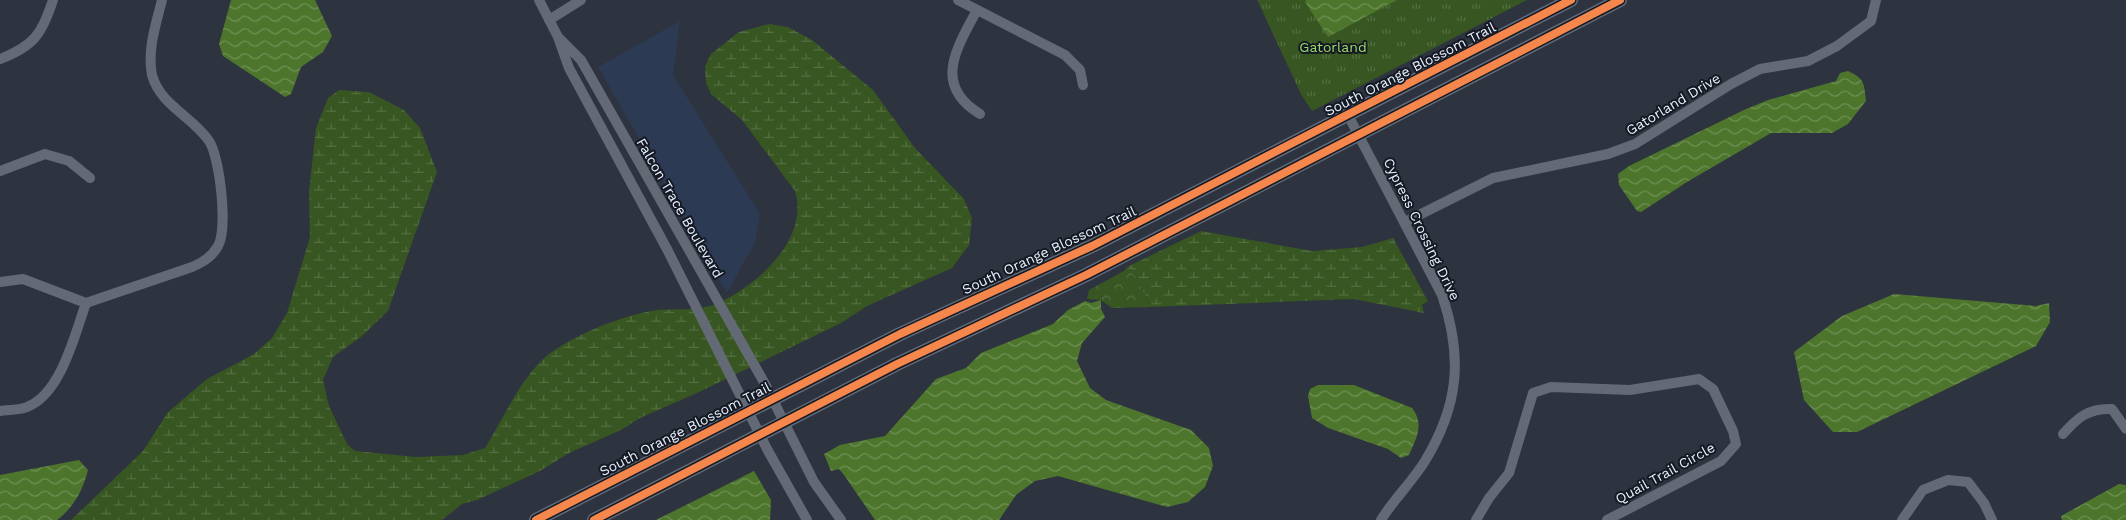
<svg xmlns="http://www.w3.org/2000/svg" width="2126" height="520" font-family="'Work Sans',sans-serif">
<style>
.built{fill:#2d3a53}
.grass{fill:url(#grass-tufts)}
.forest{fill:url(#forest-crowns)}
.wetland{fill:url(#wetland-marsh)}
.water{fill:url(#water-waves)}
.lines{fill:none;stroke-linecap:round;stroke-linejoin:round}
.minor{stroke:#636975;stroke-width:10}
.major{stroke:#626a79;stroke-width:14}
.cycleway-casing{stroke:#141923;stroke-width:11}
.cycleway{stroke:#f5874c;stroke-width:8}
.labels{text-anchor:middle;stroke-width:4;stroke-linejoin:round;paint-order:stroke}
.park-label{font-size:14px;fill:#9ad96c;stroke:#141923}
.street-label{font-size:14px;fill:#e9f0fe;stroke:#141923}
</style>
<defs>
<pattern id="grass-tufts" width="24" height="20" patternUnits="userSpaceOnUse" patternTransform="scale(1.25)"><rect width="24" height="20" fill="#375621"/><path d="M3 7l-1-3M5 7V3M7 7l1-3M15 17l-1-3M17 17v-4M19 17l1-3" fill="none" stroke="#546f42"/></pattern>
<pattern id="forest-crowns" width="20" height="18" patternUnits="userSpaceOnUse" patternTransform="scale(1.25)"><rect width="20" height="18" fill="#375621"/><path d="M2 6a3 3 0 1 1 6 0M12 15a3 3 0 1 1 6 0" fill="none" stroke="#546f42"/></pattern>
<pattern id="wetland-marsh" width="20" height="14" patternUnits="userSpaceOnUse" patternTransform="scale(1.25)"><rect width="20" height="14" fill="#375621"/><path d="M1 5h8M5 5V1M11 12h8M15 12V8" fill="none" stroke="#546f42"/></pattern>
<pattern id="water-waves" width="16" height="10" patternUnits="userSpaceOnUse" patternTransform="scale(1.25)"><rect width="16" height="10" fill="#4d762c"/><path d="M0 5q4-4 8 0t8 0" fill="none" stroke="#6f9056"/></pattern>
</defs>
<rect width="100%" height="100%" fill="#2d333f"/>
<path class="built" d="M680,21L673,75L760,214L755,242L727,293L598,67Z"/>
<path class="grass" d="M1257,0H1527L1312,111L1302,96Z"/>
<path class="forest" d="M1127,267L1136,277L1151,307L1112,308L1101,300L1087,299L1089,290L1124,271Z"/>
<path class="wetland" d="M769,24L788,27L812,40L873,90L915,148L964,199L972,218L969,245L952,268L867,306L841,323L697,393L640,418L621,430L569,453L540,471L477,500L462,504L442,520H71L143,451L168,412L207,379L254,354L272,338L287,313L310,237L309,191L316,128L328,98L339,90L369,92L404,110L420,128L437,172L388,311L362,336L333,357L323,380L329,406L347,444L355,451L416,457L463,455L485,448C503,419 522,375 549,354C575,335 614,319 646,312C667,307 693,312 713,305C754,289 810,240 795,191L742,120L711,94L706,83L705,66L711,54L739,32Z
M1201,231L1312,251L1362,247L1393,238L1428,301L1422,305L1424,313L1354,299L1151,307L1136,277L1127,267Z"/>
<path class="water" d="M231,0H315L332,36L323,52L301,67L291,94L285,97L223,56L219,44Z
M1306,0H1397L1328,37L1305,2Z
M1848,71C1865,79 1864,83 1866,101L1848,124L1832,133H1771L1687,182L1641,212L1637,211L1619,185L1618,174L1629,166L1746,109L1768,100L1836,81L1840,73Z
M1894,294L2036,306L2049,303L2050,322L2036,346L1857,432H1833L1804,400L1794,352L1842,316Z
M1101,300V309L1105,317L1082,343L1077,361L1090,388L1106,400L1191,430L1209,448L1213,466L1205,487L1188,502L1167,507L1058,476L1035,481L1016,495L999,520H875L844,475L839,469L831,471L824,454L840,445L885,436L936,379L966,368L981,353L1053,324L1068,310L1085,301L1091,303Z
M1318,385H1354L1412,408C1425,425 1416,438 1409,455L1401,458L1388,449L1328,428L1312,418L1308,396L1310,389Z
M79,460L88,470C83,490 74,507 57,520H0V475Z
M754,471L771,500L770,520H656Z
M2119,484L2126,485V520H2062L2061,516Z"/>
<g class="lines">
<path class="minor" d="M539,0L558,37L569,68L668,251L767,449L807,520
M958,0L1065,55L1080,70L1083,85
M977,10C957,48 932,85 980,114
M549,20L581,0
M560,39L581,60L765,384L814,482L841,520
M0,59C34,46 42,34 53,0
M1348,115L1442,295C1463,357 1459,405 1425,461C1412,482 1394,499 1381,520
M0,171L45,154L69,161L90,178
M1405,222L1493,178L1608,154L1635,144L1731,84L1760,69L1808,61L1837,46L1871,21L1876,0
M0,282L23,279L86,303L192,267C203,262 212,257 218,246C228,229 220,157 209,141C193,117 160,105 152,75C147,50 156,24 162,0
M0,411C8,410 20,410 27,407C61,394 75,334 86,303
M2063,434C2078,417 2089,408 2112,409L2126,429
M1476,520L1489,498L1509,473L1533,393L1551,387L1630,390L1699,379L1713,389L1733,431L1736,444L1721,461L1607,520
M1902,520L1923,490L1948,480L1968,482L1984,503L1992,520"/>
<path class="major" d="M536,520L900,334L1092,246L1571,0
M594,520L897,364L1086,275L1620,0"/>
<defs>
<path id="cycleway" d="M536,520L900,334L1092,246L1571,0
M594,520L897,364L1086,275L1620,0"/>
</defs>
<use href="#cycleway" class="cycleway-casing"/>
<use href="#cycleway" class="cycleway"/>
</g>
<g class="labels">
<g class="park-label">
<text x="1333" y="52">Gatorland</text>
</g>
<g class="street-label">
<text transform="translate(1410 69) rotate(-27)" y="5">South Orange Blossom Trail</text>
<text transform="translate(1673 104) rotate(-31)" y="5">Gatorland Drive</text>
<text transform="translate(680 208) rotate(60)" y="5">Falcon Trace Boulevard</text>
<text transform="translate(1422 229) rotate(64)" y="5">Cypress Crossing Drive</text>
<text transform="translate(1049 250) rotate(-25)" y="5">South Orange Blossom Trail</text>
<text transform="translate(685 429) rotate(-27)" y="5">South Orange Blossom Trail</text>
<text transform="translate(1665 473) rotate(-29)" y="5">Quail Trail Circle</text>
</g>
</g>
</svg>
